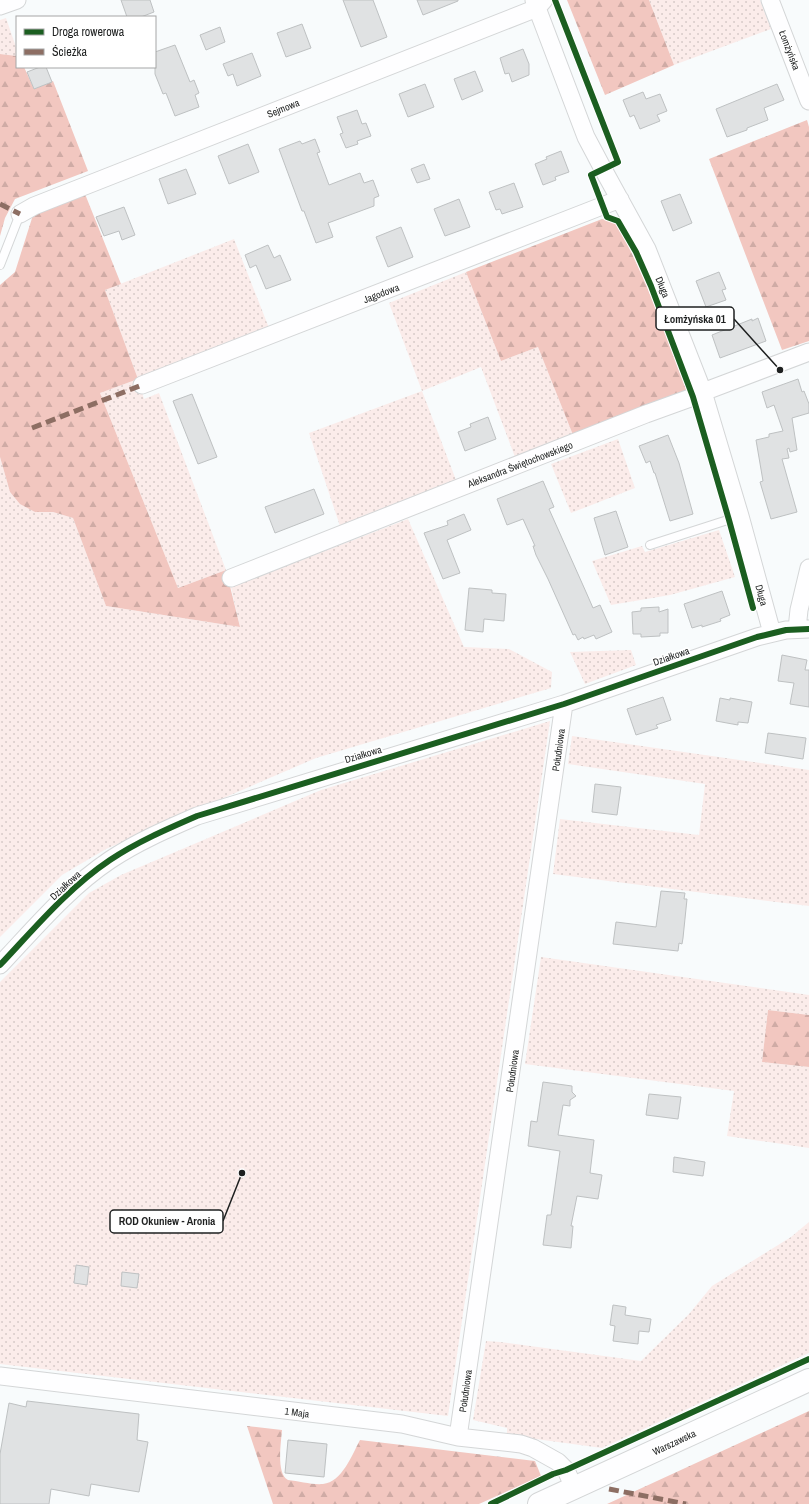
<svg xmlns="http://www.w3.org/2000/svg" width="809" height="1504" font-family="'Archivo Narrow',sans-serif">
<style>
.grass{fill:url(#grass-dots)}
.forest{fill:url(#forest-firs)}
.building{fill:#e0e2e3;stroke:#bec1c2}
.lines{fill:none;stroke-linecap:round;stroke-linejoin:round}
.service-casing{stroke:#d4d6d7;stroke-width:10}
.minor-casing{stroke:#d4d6d7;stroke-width:19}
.secondary-casing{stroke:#d4d6d7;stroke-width:24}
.service{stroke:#fefeff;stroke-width:8}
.minor{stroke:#fefeff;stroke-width:17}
.secondary{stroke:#fefeff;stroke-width:22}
.quiet{stroke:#8d6e63;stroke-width:5;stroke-dasharray:10 5;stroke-linecap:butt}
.cycleway-casing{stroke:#fff;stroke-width:8}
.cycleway{stroke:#1b5e20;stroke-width:6}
.labels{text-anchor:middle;stroke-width:3.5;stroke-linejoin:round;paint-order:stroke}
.street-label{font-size:10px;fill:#1e2020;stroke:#fff}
.leader{fill:none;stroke:#1e2020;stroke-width:1.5}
.callout-dot{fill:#1e2020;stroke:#fff;stroke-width:1.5}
.callout{fill:#fff;stroke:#1e2020;stroke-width:1.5}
.callout-label{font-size:11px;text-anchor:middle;font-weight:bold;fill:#1e2020}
</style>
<defs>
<pattern id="grass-dots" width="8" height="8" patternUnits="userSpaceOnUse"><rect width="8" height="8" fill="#fbecea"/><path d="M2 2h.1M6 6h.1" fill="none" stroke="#d7cac8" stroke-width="1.8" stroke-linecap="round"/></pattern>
<pattern id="forest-firs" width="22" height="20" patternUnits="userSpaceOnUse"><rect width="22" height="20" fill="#f2c7c0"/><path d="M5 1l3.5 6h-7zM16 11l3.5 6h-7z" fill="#cfaba5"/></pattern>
</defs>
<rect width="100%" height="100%" fill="#f8fbfc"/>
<path class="grass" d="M649,0H760L771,29L674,65Z
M6,18L17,50V56L0,54V20Z
M234,239L269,328L138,380L144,399L159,393L226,570L178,588L100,393L138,379L105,290Z
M466,272L501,361L538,347L573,435L515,457L481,367L422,391L456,480L340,526L309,433L422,391L389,303Z
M618,439L635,488L571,513L551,464Z
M0,457L10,492L35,512H53L73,518L106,606L240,627L231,587L408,519L464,647L509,649L552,672L551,688L316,758L106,849L62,875L0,937Z
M719,530L735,577L670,595L611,605L592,561L642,546L645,552Z
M631,650L636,665L585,684L570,652Z
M550,721L448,1416L0,1364V982L89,893L121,875L321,790Z
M572,736L809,770V906L553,874L560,819L699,835L705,784L568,764Z
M541,957L809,995V1015L768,1010L762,1062L809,1067V1148L727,1136L734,1091L525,1064Z
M809,1222V1353L602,1448L507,1435V1428L473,1420L486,1341L500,1342L641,1361L689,1314L712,1286L791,1237Z"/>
<path class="forest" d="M567,0H649L674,65L605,95Z
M0,54L17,56V67H24L34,89L53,81L88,171L15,199L5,218L0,236Z
M807,120L809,127V341L782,350L709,159Z
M85,194L121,284L105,290L138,379L100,393L178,588L226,570L240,627L106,606L73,518L53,512H35L20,504L10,492L0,457V285L15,272L33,215Z
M602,219L615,222C646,275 665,334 687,391L573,435L538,347L501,361L466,272Z
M768,1010L809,1015V1067L762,1062Z
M809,1411V1504H607Z
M247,1426L282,1430C281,1443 276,1474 288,1480C299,1481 312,1485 323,1484C342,1482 352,1455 360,1440L535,1461L541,1476L479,1504H273Z"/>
<path class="building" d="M121,0H150L154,12L141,17H127Z
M343,0H373L387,37L361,47Z
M417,0H458V1L423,15Z
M302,24L311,48L286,57L277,33Z
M220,27L225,42L206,50L200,35Z
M175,45L190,82L194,80L199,93L195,95L199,107L175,116L166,93L163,94L155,74V52Z
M523,49L529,64V75L512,82L509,73L505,74L500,58Z
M252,53L261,76L237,86L233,74L228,76L223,64Z
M40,67H46L52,82L34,89L27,72Z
M475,71L483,91L462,100L454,79Z
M425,84L434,107L408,117L399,94Z
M777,84L784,100L764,108L768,120L747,128V130L727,137L716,109Z
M643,92L646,99L660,94L667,111L657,115L660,121L640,129L634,115L630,117L623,100Z
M357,110L362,124L366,123L371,136L357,141L358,144L346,148L340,134L343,133L337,117Z
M315,139L320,152L317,153L329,185L360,173L364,183L373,180L379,196L374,198V206L328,223L333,237L316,243L304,211H302L279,149L300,141L302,144Z
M248,144L259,172L229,184L218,156Z
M561,151L569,172L555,177L556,180L543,185L535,164L547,159L546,157Z
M424,164L430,179L417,183L411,169Z
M186,169L196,194L168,204L159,179Z
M514,183L523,207L502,214L500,209L496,210L489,192Z
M680,194L692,223L673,231L661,201Z
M459,199L470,227L445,236L434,209Z
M124,207L135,235L122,240L119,231L104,236L96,217Z
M401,227L413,257L388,267L376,237Z
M268,245L274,258L280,255L291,280L266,289L256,265L250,268L245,255Z
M719,272L726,289L722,290L726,300L706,307L696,281Z
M758,318L766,341L720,358L712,335L752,319V321Z
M798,379L802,392L804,391L809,404V413L792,418L797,450L790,452L789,448L787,449L789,458L782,459L797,512L771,519L760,482L763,481L756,440L769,437V434L783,431L774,405L767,408L762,392Z
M192,394L217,457L198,464L173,401Z
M488,417L496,439L465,451L458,432L471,427L470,424Z
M668,435L679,463L693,514L670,521L655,473H654L650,461L646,463L639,446Z
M543,481L554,507L549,509L586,592L593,608L600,605L612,632L596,639L594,635L584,639L583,637L578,640L575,634L573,635L548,579L536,555L533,546H535L523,519L507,525L497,499Z
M314,489L324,514L275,533L265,507Z
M616,511L628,547L605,555L594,518Z
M464,514L471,530L447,540L460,573L443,579L424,533L448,525L447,521Z
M469,588L492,590V593L506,594L504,621L484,619L483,632L465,630Z
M722,591L730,615L720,619L721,621L702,627V625L692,628L684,604Z
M659,607V612L668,609V633H660V636L641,637V634H633L632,612L641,611V608Z
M782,655L807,660L805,670H809V707L790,704L794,683L778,681Z
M663,697L671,720L656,725L658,728L636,735L627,709Z
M720,698L730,700V698L752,702L748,723L738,722V725L716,721Z
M768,733L806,738L803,759L765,753Z
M595,784L621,787L617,815L592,812Z
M661,891L685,893L684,899H687L683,938L682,944L679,943L678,951L613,944L616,922L656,927Z
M543,1082L572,1086V1092L576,1096L570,1100V1106L563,1105L558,1135L594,1140L590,1173L602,1175L598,1199L577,1196L571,1226H573L571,1248L543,1245L547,1215H551L560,1151L528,1146L531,1121L537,1122Z
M649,1094L681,1097L678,1119L646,1115Z
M674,1157L705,1162L703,1176L673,1172Z
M76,1265L89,1267L87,1285L74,1283Z
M122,1272L139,1274L137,1288L121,1286Z
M613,1305L626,1307L625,1315L651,1319L649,1332L639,1331L638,1344L613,1341L615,1326L610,1325Z
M27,1401L139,1414L137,1440L148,1442L139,1492L91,1484L89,1496L51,1489L49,1504H0V1454L9,1403L26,1407Z
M288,1440L327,1444L324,1477L285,1473Z"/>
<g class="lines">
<defs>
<path id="service" d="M0,265L20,214
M650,545L740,516"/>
<path id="minor" d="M534,0L586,137L603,169L647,249L703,392L740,516L772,633
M770,0L809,101
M0,6L17,0
M20,214L34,206L537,8L544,0
M142,385L620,199
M231,578L646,414L693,397L703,392L809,352
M797,629L799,610L809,568
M0,965C34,929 68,888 110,860C137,842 167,829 197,816L564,704L757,637L786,630L809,629
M0,1376L402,1424L458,1437L521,1444L533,1448L558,1462L566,1470L574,1488
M458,1437L564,704"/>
<path id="secondary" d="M539,1504L809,1380"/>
</defs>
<use href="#service" class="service-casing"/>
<use href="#minor" class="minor-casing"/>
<use href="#secondary" class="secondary-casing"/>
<use href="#service" class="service"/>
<use href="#minor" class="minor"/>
<use href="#secondary" class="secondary"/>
<path class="quiet" d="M0,204L20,214
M32,428L142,385
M609,1489L686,1504"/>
<defs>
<path id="cycleway" d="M555,0L618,162L591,175L607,217L618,221L636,252L651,286L693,397L729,520L753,608
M0,965C34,929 68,888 110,860C137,842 167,829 197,816L564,704L757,637L786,630L809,629
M491,1504L553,1474L566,1470L809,1359"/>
</defs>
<use href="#cycleway" class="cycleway-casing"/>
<use href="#cycleway" class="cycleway"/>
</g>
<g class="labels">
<g class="street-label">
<text transform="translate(790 50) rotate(69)" y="4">Łomżyńska</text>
<text transform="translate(283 108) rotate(-22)" y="4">Sejmowa</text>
<text transform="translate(663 287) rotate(68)" y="4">Długa</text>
<text transform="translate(381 293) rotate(-21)" y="4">Jagodowa</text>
<text transform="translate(520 464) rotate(-21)" y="4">Aleksandra Świętochowskiego</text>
<text transform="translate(762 595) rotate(75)" y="4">Długa</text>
<text transform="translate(671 656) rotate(-19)" y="4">Działkowa</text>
<text transform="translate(558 750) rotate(-82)" y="4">Południowa</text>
<text transform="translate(363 754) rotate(-17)" y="4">Działkowa</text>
<text transform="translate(65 885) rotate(-43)" y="4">Działkowa</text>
<text transform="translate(512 1071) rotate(-82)" y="4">Południowa</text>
<text transform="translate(465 1391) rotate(-82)" y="4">Południowa</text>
<text transform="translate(297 1412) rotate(7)" y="4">1 Maja</text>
<text transform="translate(674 1442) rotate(-25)" y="4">Warszawska</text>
</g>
</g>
<path class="leader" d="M780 370L734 319M242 1173L223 1221"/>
<g class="callout-dot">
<circle cx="780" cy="370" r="4"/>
<circle cx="242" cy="1173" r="4"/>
</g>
<g class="callout">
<rect x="656" y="307" width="78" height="23" rx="4"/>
<rect x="110" y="1210" width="113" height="23" rx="4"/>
</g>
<g class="callout-label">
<text x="695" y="323">Łomżyńska 01</text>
<text x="167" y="1225">ROD Okuniew - Aronia</text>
</g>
<rect x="16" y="16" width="140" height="52" fill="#ffffff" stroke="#a5a6a6"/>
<rect x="24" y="29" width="20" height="6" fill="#1b5e20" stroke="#a5a6a6"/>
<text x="52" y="36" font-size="12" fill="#1e2020">Droga rowerowa</text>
<rect x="24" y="49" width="20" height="6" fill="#8d6e63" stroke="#a5a6a6"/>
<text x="52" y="56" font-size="12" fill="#1e2020">Ścieżka</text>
</svg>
